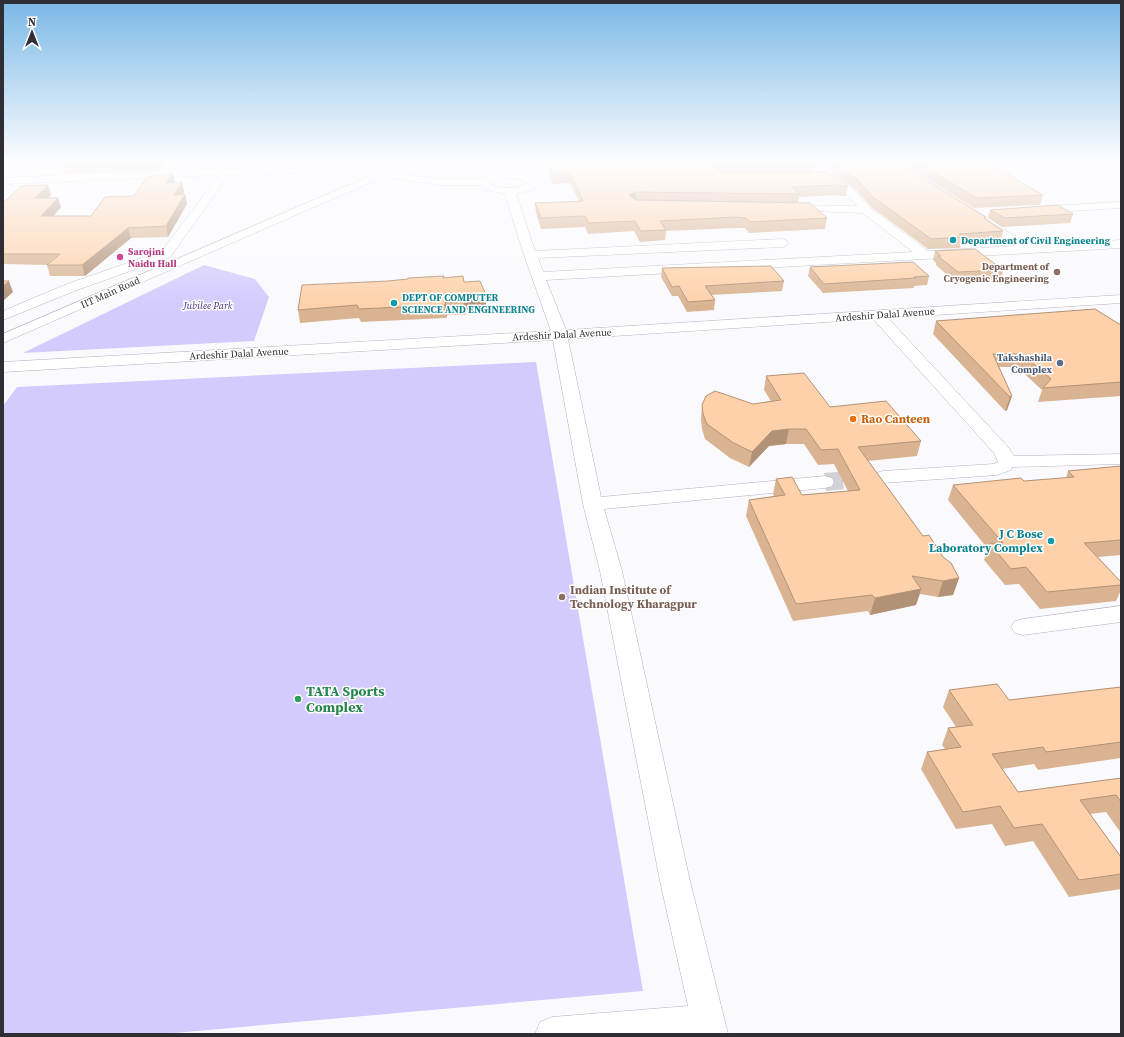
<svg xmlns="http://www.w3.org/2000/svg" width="1124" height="1037" font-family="'Source Serif 4',serif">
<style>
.green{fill:#d3cbfd}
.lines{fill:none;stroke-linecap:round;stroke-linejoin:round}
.minor-tunnel{stroke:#d1d1d6;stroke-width:18;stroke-dasharray:18 9;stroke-linecap:butt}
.minor-casing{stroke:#b3b0c1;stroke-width:1}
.minor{fill:#fff;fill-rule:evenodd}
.wall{fill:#dab492}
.shaded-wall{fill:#b29277}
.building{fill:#fed1aa;stroke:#b29277}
.culture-dot{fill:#0f9aa8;stroke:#fff;stroke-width:1.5}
.hotel-dot{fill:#d1479c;stroke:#fff;stroke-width:1.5}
.education-dot{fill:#8d6e63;stroke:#fff;stroke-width:1.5}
.service-dot{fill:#5c6f8a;stroke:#fff;stroke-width:1.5}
.food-dot{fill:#e8710a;stroke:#fff;stroke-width:1.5}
.leisure-dot{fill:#2e9e5b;stroke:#fff;stroke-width:1.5}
.labels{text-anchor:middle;stroke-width:3;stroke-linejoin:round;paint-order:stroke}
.far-culture-label{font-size:10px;font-weight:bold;fill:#0d838f;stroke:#fff;text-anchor:start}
.far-hotel-label{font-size:10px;font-weight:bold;fill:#b23c85;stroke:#fff;text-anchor:start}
.far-education-label{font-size:10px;font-weight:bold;fill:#785e54;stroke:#fff;text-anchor:end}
.far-street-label{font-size:10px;fill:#2f2e35;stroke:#fff}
.far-park-label{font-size:10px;font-style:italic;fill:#47337d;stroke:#fff}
.far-service-label{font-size:10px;font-weight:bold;fill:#4e5e75;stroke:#fff;text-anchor:end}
.food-label{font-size:12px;font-weight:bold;fill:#c56008;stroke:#fff;text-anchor:start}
.culture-label{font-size:12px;font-weight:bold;fill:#0d838f;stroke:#fff;text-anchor:end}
.education-label{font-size:12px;font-weight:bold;fill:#785e54;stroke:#fff;text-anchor:start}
.near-leisure-label{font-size:14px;font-weight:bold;fill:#27864d;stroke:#fff;text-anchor:start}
</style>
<rect width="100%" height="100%" fill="#fafafe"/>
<path class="green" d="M204,265L255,279L269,297L254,341L23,353Z
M536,362L643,991L163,1034H3V406L17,387Z"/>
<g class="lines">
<path class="minor-tunnel" d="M825,482L869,478"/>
<defs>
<path id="minor" d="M38,161H88L90,163L85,166H35L33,164Z
M403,161H415L394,173L438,179H482L496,173L511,172L530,175L537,179L538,184C533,191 524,192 516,194L535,251L782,239L786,240L788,243L786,246L782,247L538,258L543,272L913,252L863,213L786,210L784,208L790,205L857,206L847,195L821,178L820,176L825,173L855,191L870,208L928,251L1015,246L975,221L973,219L975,217L979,216L1031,245L1121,240V248L546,280L566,330L1121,295V303L888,318L1008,447L1014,456L1121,454V464L1012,467L1011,470L997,475L883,483L876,481L874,477L876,473L883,471L994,464L998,462L994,453L873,319L568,339L601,497L825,476L832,478L834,482L832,486L825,488L604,509L622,571L690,881L728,1034H535L540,1022L552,1017L688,1006L660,881L600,571L583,504L553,340L3,372V362L551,331L524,255L505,194L486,190L480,185H438L385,177L384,175L386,169ZM511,178L523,180L528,183C517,189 501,190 490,184L491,182L498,179Z
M931,161H994L989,164L816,172L811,169L816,166Z
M1097,161H1110L1121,165V172L1099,163Z
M370,166L374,167L375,169L374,171L229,175L170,257L77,290L3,320V311L67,284L162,251L219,175L3,184V178L166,170Z
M372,175L377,178L376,180L3,343V334Z
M1121,202V208L1036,213L1030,210L1036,207Z
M1121,606V622L1023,635L1015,633L1011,627L1015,621L1023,619Z"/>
</defs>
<use href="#minor" class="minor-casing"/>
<use href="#minor" class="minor"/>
</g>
<path class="wall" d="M63,161H168L160,169L64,174L61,164Z
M544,161H812L815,163L813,172L848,186L846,196H840L838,195L799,197L798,203L827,218L825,229L749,233L745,228H735L666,231L665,240L640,242L634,231L588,234L585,227L541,229L536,213L535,203L579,201L570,183L553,184Z
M812,161H903H896L986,217V219L1003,231L1000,241L961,244L960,248L928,249L871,207L856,190L831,173L832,164L843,163L819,164Z
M913,161H985L1043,195L1040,205L974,208L911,169Z
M182,182L184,192L183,194H185L187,204L168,237L131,238L85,276H50L47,265L3,264V202L48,185L51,195L48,198L61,207L54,216H91L134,196L175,183Z
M990,210L1073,214L1070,223L1002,227L988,218Z
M935,251L1003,270L1001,279L955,282L936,265V263L933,260Z
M810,267L929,276L927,285L914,286V288L823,293L808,276Z
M662,268L784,281L782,291L711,295L715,300L714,310L687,312L678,296H672L661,277Z
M444,278L464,282L486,295V308L466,310L465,315H447L446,318L361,322L359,318L300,323L298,310Z
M936,321L1121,324V396L1038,402L1042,390L1017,367H999L1012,396L1007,410L1005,411L933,334Z
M766,376L830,407L921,441L917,456L868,461L923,536L943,557L959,578L953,595L938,597L920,594L916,605L870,615L868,611L793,621L746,516L749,500L774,496L773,494L776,479L802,495L848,491L834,464L818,465L804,444H786L769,446L749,467L730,458L705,439L702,429L701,420L702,405L753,404L771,401L764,390Z
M1121,466V555L1098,557L1121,582V590L1116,601L1040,609L1019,584L1005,585L984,560L988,549L948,500L953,485L1024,481L1066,478L1068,471Z
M1121,687V758L1038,770L1034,764L1002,769L1018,792L1121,778V833L1106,812L1090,814L1121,857V889L1069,897L1033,841L1005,846L992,824L956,829L921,769L927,752L945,749L942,745L948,728L956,727L943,707L949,690L1009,700Z"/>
<path class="shaded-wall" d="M158,161H168L160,169Z
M722,163L721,172L716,168Z
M173,173L175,183H166Z
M182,182L184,192L177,204L174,195Z
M48,185L51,195L38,208L35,198Z
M636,192V202L629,195Z
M185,194L187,204L168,237L166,226Z
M58,198L61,207L44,226L41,216Z
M128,228L131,238L85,276L82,265Z
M9,281L13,292L3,301V286Z
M486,295V308L466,310L465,315L464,301L465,297Z
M446,302L447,315L446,318L445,305Z
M1012,396L1007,410L1005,411L1010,397Z
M789,429L786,444L769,446L749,467L752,452L772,431Z
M959,578L953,595L938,597L943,581Z
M921,589L916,605L870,615L875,598Z"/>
<path class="building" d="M63,161H127L61,164Z
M547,161H812L815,163H722L716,168L722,172H826L848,186H842L840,185L792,187L800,194L636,192L629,195L636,200L810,203L827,218L750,222L746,218L736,217L660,221L666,230L641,231L635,221L589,223L585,216L541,218L535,203L583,201L570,173L553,174Z
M889,161H895L986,217L984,218L1003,231L959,234L963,237L931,239L873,197L858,180L832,164Z
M914,161H985L1043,195L977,198Z
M173,173L166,183L182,182L174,195L185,194L166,226L128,228L82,265H47L60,254H3V202L9,198L21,186L48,185L35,198H58L41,216H91L105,197L134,196L147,177Z
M1058,205L1073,214L1005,218L990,210Z
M975,249L1003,270L958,272L938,256H941L935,251Z
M913,262L929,276L914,277L916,278L824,284L810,267Z
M771,266L784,281L705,286L715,300L688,302L679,286L672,287L662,268Z
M444,276L443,278L463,276L464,282L480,281L486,295L465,297L464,301L446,302L445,305L359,309L357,305L298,310L302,285L388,281L408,279V278Z
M3,281H9L3,286Z
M1095,309L1119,324H1121V382L1043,388L1051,379L1022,354H993L1012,396L1010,397L936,321Z
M804,373L830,407L886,401L921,441L858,447L923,536L929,535L943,557L951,563L959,578L943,581L912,576L921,589L875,598L872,595L796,604L749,500L785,495L776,479L792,477L802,495L860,490L838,449L821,450L806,429H789L772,431L752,452L732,442L707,424L703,414L702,405L706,396L715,391L753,404L781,400L766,376Z
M1121,466V540L1084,543L1121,582V585L1047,592L1026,567L1011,569L990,544L1003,543L953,485L1021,478L1024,481L1074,477L1068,471Z
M997,684L1009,700L1121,687V742L1046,752L1043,747L992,754L1018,792L1121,778V802L1116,795L1080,800L1121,857V874L1079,880L1042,824L1014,828L1000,806L963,812L927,752L961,747L948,728L973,725L949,690Z"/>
<linearGradient id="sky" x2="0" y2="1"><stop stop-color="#7ab8e6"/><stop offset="0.53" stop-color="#fdfdff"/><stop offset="1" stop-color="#fdfdff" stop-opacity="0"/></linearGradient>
<rect width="1124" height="306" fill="url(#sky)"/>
<g class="culture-dot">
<circle cx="953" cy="240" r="4"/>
<circle cx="394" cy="303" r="4"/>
<circle cx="1051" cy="541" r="4"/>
</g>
<circle class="hotel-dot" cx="120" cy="257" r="4"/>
<g class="education-dot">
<circle cx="1057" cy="272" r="4"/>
<circle cx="562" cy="597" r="4"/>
</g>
<circle class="service-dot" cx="1060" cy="363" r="4"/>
<circle class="food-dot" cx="853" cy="419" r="4"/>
<circle class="leisure-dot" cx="298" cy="699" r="4"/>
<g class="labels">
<g class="far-culture-label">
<text x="961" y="244">Department of Civil Engineering</text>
<text x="402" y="301">DEPT OF COMPUTER<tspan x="402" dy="12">SCIENCE AND ENGINEERING</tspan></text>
</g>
<g class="far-hotel-label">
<text x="128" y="255">Sarojini<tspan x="128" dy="12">Naidu Hall</tspan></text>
</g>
<g class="far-education-label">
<text x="1049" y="270">Department of<tspan x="1049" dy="12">Cryogenic Engineering</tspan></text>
</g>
<g class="far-street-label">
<text transform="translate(110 292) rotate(-24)" y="4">IIT Main Road</text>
<text transform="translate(885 314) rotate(-4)" y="4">Ardeshir Dalal Avenue</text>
<text transform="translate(562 334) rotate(-3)" y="4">Ardeshir Dalal Avenue</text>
<text transform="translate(239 353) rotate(-3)" y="4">Ardeshir Dalal Avenue</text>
</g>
<g class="far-park-label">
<text x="208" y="309">Jubilee Park</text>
</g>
<g class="far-service-label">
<text x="1052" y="361">Takshashila<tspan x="1052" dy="12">Complex</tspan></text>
</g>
<g class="food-label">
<text x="861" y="423">Rao Canteen</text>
</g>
<g class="culture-label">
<text x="1043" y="538">J C Bose<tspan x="1043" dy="14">Laboratory Complex</tspan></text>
</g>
<g class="education-label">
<text x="570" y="594">Indian Institute of<tspan x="570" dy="14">Technology Kharagpur</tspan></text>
</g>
<g class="near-leisure-label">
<text x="306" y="696">TATA Sports<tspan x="306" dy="16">Complex</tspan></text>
</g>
</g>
<rect width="1124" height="1037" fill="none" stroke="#2f2e35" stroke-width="8"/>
<g transform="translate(32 32)" stroke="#ffffff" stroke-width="3" paint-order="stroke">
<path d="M0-3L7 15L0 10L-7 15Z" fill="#2f2e35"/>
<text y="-6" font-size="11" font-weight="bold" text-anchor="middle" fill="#2f2e35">N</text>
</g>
</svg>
